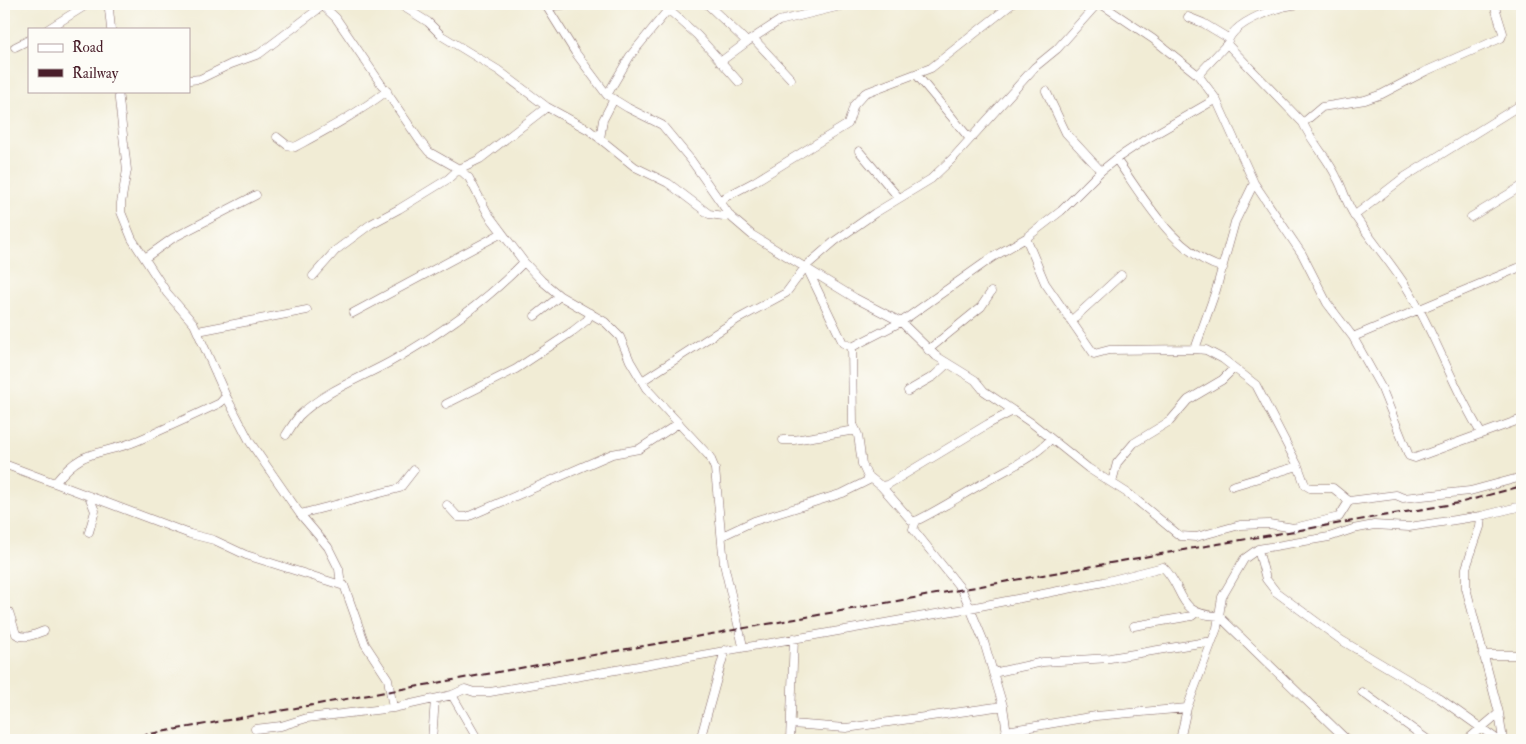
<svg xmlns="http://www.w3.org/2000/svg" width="1526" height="744" font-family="'IM FELL Double Pica',serif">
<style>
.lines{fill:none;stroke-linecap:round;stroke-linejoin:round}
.minor-casing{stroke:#846766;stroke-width:9}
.minor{stroke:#fff;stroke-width:8}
.rail{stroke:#4a1f2b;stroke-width:2;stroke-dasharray:8 4;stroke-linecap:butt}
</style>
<rect width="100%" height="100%" fill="#fdfcf7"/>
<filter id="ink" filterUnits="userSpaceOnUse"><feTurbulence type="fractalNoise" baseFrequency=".02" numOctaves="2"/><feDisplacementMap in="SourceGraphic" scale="10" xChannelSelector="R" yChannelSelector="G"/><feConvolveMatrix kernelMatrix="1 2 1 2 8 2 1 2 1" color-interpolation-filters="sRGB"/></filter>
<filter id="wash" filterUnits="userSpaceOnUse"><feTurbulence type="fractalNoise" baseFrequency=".0096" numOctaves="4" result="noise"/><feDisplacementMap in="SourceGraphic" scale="20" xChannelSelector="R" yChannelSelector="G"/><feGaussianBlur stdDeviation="1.12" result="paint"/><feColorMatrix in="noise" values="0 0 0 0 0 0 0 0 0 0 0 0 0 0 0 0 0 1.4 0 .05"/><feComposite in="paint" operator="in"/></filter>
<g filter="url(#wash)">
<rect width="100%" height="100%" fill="#f1ecd5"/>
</g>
<g filter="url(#ink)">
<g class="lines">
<defs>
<path id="minor" d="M105,4L109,9L111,29
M321,4L336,18L420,141L429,152L459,169L469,178L488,214L524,262L542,281L560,296L605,322L620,337L630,361L646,388L710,457L715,469L724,564L743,646
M399,4L428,22L442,36L498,70L547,107L589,130L635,167L668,183L709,214L731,217
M545,4L575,52L607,95L628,108L662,125L691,160L731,217L752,235L855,298L901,322L936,356L975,380L984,391L1033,424L1088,468L1129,494L1180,536L1196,537L1240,525L1269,524L1294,528L1339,517L1349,501L1396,495L1403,498L1470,491L1522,477
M707,4L747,42L779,21L849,4
M1101,4L1153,39L1198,75L1216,99L1254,183L1302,254L1327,303L1353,337L1382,389L1409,456L1415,458L1423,455L1522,419
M546,7L569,4
M1188,17L1203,23L1228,38
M48,29L88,4
M754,39L791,79
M1227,44L1303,123C1312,143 1328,158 1337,178C1344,190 1346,204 1355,216C1372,242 1394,266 1410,293C1437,338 1453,388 1481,433
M15,47L29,40
M720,62L747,42
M916,74L970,139
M1198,75L1227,44C1232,21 1281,5 1302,4
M190,80L200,79L231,64L259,54L321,7
M118,91L127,170L121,203V212L132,239L167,293L194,324L226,396L250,442L300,514L328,547L339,569L341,585H344L365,644L388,679L393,708
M1046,91L1066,133L1101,171
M607,95L630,56L667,11H670L697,35L739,82
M1303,123L1322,107L1365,100L1382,94L1426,71L1501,38L1503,33L1494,4
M277,137L287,145L295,147C326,130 358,113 387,91
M600,139L603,120L614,99
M859,151L899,198
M1116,159C1145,199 1173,253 1223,268
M720,200L754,182L848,124L854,105L865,93L931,68L1012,4
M1354,216L1403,178L1522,104
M1471,217L1522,186
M1026,238L1045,283L1094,354L1109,350L1195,349L1206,350L1223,359L1256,385L1298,466L1305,485L1310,488H1333L1349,501
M145,258L173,238L256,195
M806,266L843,343L852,347L901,322L993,257L1026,238L1061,211L1101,171L1116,159L1143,141L1216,99
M313,276L336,250L371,224L399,209L448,179L459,169L480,159L547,107
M353,313L502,233
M535,316L560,296
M1072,320L1121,275
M198,331L307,310
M1353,337L1518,268
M852,347L853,424L858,435L862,464L867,475L881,486L911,520L916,521C941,509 963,494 987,481C1010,467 1032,459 1051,439
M1195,349L1216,290L1235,222L1254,183
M928,350L981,307L991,292
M642,381L738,319L786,293L806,266L835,241L875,213L931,179L953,158L1035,67L1057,49L1097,4
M908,391L934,376L947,364
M446,404L516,369L573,331L587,320L591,313
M286,435C290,429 294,422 299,416C323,392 361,378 390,362C439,335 485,302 524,262
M783,440H794L856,430
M4,464L190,534L214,540L246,555L341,585
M1112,482L1117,463L1134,443L1170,421L1188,400L1222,380L1234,368
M55,483C85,445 100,457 139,440C166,428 193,416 220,403L226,396
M881,486L887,485L988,424L1013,411
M1232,486L1298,466
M89,496L95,511L89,532
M447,505L458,517H467L612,454L639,449L679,423
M300,514L400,488L414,470
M1481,516L1480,527L1466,568V588L1499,713L1503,740
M916,521L913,529L962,590L970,608L984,642L1003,706L1008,740
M722,536L754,521L843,493L871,479
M1258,549L1266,579L1276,592L1341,640L1439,698L1498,740
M4,610L9,612L16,634C25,640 35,634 44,631
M1134,626L1192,616L1197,612
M1483,655H1522
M993,673L1043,662L1110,658L1212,641
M1362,692L1428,740
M452,695L478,740
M791,724L846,728L1003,706
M255,729L281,726L307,718L393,708L452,695L465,689L474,692H490L970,608L1104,582L1163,567C1186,589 1175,615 1219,616L1347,740
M1006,731L1096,716L1187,708
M432,740L435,699
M700,740L725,650
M790,740L794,638
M1180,740L1187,708L1217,628L1222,597L1244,559L1258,549L1329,537L1353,529L1374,525L1409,527L1481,516L1522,506
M1467,740L1499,713"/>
</defs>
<use href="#minor" class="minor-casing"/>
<use href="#minor" class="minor"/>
<path class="rail" d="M116,740L1200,547L1459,503L1522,486"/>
</g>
</g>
<rect width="1526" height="744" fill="none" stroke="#fdfcf7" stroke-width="20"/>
<rect x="28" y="28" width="162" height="65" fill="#fdfcf7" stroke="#b5a4a5"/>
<rect x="38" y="44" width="25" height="8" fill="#ffffff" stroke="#b5a4a5"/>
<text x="72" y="52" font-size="15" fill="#4a1f2b">Road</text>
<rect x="38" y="69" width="25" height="8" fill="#4a1f2b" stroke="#b5a4a5"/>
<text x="72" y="78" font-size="15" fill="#4a1f2b">Railway</text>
</svg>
